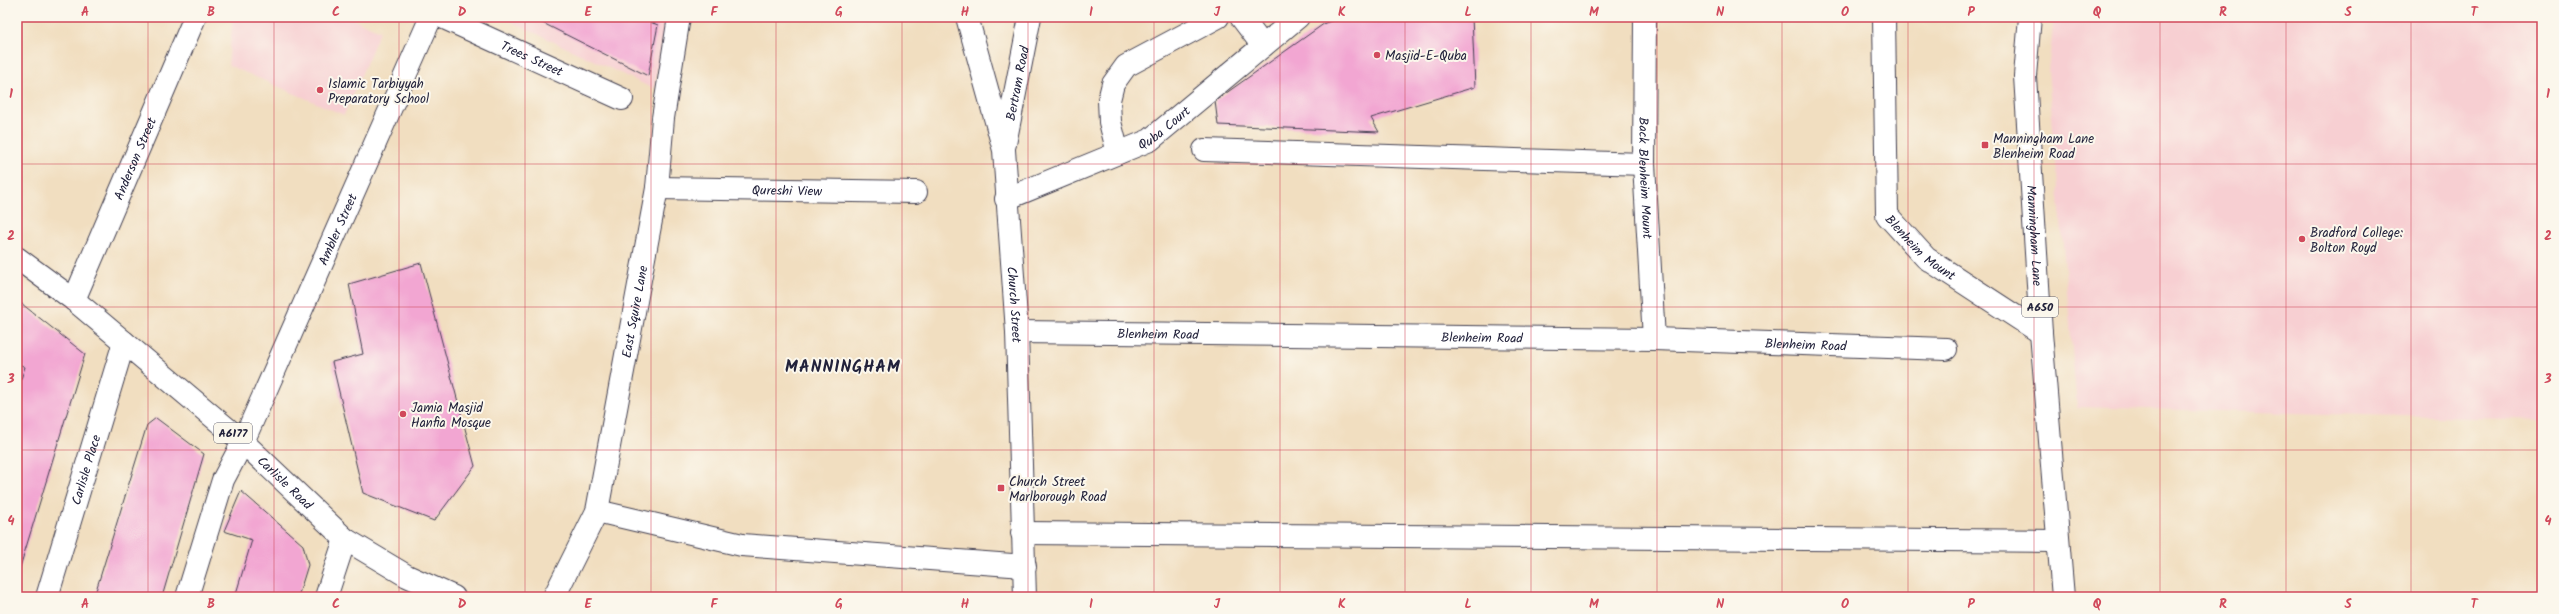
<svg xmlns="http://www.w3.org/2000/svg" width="2559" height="614" font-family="Kalam,sans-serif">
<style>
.built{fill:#f7cfd2}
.building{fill:#f2a6d2}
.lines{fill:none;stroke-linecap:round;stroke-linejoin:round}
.minor-casing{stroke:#413e4f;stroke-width:24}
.major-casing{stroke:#413e4f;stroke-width:24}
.highway-casing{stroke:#413e4f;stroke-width:24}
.minor{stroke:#fff;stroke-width:22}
.major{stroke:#fff;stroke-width:22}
.highway{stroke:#fff;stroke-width:22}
.grid{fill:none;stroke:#d1495b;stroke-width:1;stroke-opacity:0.55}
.poi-dot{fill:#d1495b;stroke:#fbf7ec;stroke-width:1.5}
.labels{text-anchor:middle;stroke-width:4;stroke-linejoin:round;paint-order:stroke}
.shield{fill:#fbf7ec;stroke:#636270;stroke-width:1}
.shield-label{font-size:12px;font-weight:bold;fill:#22223b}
.poi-label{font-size:13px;fill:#22223b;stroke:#fbf7ec;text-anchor:start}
.street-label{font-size:13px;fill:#22223b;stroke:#fbf7ec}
.district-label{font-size:17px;font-weight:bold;letter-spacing:1px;fill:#22223b;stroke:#fbf7ec}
.neatline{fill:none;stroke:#d1495b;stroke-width:1.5}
.grid-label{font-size:13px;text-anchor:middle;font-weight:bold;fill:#d1495b}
</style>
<rect width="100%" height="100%" fill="#fbf7ec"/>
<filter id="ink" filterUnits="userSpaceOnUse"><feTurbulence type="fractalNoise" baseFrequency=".025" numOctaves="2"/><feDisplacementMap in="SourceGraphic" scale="8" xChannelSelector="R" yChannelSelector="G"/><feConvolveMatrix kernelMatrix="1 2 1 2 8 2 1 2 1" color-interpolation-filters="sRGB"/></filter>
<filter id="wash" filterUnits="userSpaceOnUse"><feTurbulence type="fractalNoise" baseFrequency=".012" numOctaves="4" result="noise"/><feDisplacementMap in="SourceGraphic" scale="16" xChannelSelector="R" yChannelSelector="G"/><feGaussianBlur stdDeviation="0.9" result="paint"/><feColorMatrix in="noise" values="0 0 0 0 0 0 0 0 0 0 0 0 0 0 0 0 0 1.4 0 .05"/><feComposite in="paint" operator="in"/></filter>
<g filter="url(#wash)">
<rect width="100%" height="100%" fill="#f1dec0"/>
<path class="built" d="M233,17H348L380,31L344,115L228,65Z
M501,17H666L654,89Z
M2054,17H2542V420L2077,407L2048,71Z"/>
<g id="blocks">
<path class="building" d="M531,17H652L650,22L658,25L648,76Z
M1343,17H1472L1475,87L1371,118L1379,132L1218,125L1215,101L1325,23Z
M421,263L475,466L434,521L363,493L332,362L363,354L349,284Z
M17,300L85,354L17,577V391L25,367L17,363Z
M156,418L204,454L162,597H94L147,425Z
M241,491L303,545L308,565L298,597H235L252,540L224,531Z"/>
</g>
</g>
<g filter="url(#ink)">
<use href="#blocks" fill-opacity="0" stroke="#413e4f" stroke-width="1"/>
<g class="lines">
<defs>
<g id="minor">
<path id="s1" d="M442,17L622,99"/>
<path id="s2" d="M967,17L1004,150L1017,332L1025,597"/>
<path d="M1241,17L1263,46"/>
<path id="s3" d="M1645,17L1644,164L1654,339"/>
<path id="s4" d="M1884,17L1887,215L1926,258L2041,333"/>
<path id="s5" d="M1005,144L1030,17"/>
<path d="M1204,150L1644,164"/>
<path d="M1118,153L1110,122L1109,100L1113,84L1126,66L1218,17"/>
<path id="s6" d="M657,188L916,192"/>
<path id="s7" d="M1006,199L1150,140L1298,17"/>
<path id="s8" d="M74,300L195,17"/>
<path id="s9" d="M1017,332L1654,339L1946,349"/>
<path d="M597,511L742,545L1025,566"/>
<path d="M1022,533L2058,541"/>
<path id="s10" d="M47,597L124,342"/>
<path id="s11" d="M187,597L223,480L243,442L431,17"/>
<path d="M326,597L345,539"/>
<path id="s12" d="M554,597L597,511L657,188L663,118L679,17"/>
</g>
<g id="major">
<path id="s13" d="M17,258L74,300L243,442L345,539L407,576L454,597"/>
</g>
<g id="highway">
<path id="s14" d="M2030,17L2025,76L2041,333L2063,597"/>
</g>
</defs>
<use href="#minor" class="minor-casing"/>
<use href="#major" class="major-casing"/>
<use href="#highway" class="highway-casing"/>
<use href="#minor" class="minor"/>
<use href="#major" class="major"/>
<use href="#highway" class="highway"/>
</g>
</g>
<path class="grid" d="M148,17V597M274,17V597M399,17V597M525,17V597M651,17V597M776,17V597M902,17V597M1028,17V597M1154,17V597M1280,17V597M1405,17V597M1531,17V597M1657,17V597M1782,17V597M1908,17V597M2034,17V597M2160,17V597M2286,17V597M2411,17V597M17,164H2542M17,307H2542M17,450H2542"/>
<g class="poi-dot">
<circle cx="1377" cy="55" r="4"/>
<circle cx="320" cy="90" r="4"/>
<rect x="1981" y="141" width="8" height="8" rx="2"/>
<circle cx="2302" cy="239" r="4"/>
<circle cx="403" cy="414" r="4"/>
<rect x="997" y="484" width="8" height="8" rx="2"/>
</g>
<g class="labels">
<g class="shield">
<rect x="2022" y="297" width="36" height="20" rx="3"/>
<rect x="214" y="423" width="38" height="20" rx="3"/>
</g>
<g class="shield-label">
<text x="2040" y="311">A650</text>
<text x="233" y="437">A6177</text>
</g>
<g class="poi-label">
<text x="1385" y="60">Masjid-E-Quba</text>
<text x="328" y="88">Islamic Tarbiyyah<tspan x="328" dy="15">Preparatory School</tspan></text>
<text x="1993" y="143">Manningham Lane<tspan x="1993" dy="15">Blenheim Road</tspan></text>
<text x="2310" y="237">Bradford College:<tspan x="2310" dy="15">Bolton Royd</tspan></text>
<text x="411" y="412">Jamia Masjid<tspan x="411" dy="15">Hanfia Mosque</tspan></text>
<text x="1009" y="486">Church Street<tspan x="1009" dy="15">Marlborough Road</tspan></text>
</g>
<g class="street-label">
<text dy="5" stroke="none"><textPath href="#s1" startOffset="99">Trees Street</textPath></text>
<text dy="5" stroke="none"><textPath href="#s5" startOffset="62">Bertram Road</textPath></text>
<text dy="5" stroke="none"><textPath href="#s7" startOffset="174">Quba Court</textPath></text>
<text dy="5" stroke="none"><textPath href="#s8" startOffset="154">Anderson Street</textPath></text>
<text dy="5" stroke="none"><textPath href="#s3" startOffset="161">Back Blenheim Mount</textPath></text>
<text dy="5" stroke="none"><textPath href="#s6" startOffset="130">Qureshi View</textPath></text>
<text dy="5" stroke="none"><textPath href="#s11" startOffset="398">Ambler Street</textPath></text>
<text dy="5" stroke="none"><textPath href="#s14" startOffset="219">Manningham Lane</textPath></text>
<text dy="5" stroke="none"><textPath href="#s4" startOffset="245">Blenheim Mount</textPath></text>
<text dy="5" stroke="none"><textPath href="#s2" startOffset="293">Church Street</textPath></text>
<text dy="5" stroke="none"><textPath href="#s12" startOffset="299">East Squire Lane</textPath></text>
<text dy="5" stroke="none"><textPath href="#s9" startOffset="141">Blenheim Road</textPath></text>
<text dy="5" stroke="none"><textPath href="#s9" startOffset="465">Blenheim Road</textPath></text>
<text dy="5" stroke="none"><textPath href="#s9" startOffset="789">Blenheim Road</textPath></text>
<text dy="5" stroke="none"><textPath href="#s10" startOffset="133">Carlisle Place</textPath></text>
<text dy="5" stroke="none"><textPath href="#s13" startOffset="350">Carlisle Road</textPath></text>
</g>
<g class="district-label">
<text x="843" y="372">MANNINGHAM</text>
</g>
</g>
<rect width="2559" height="614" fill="none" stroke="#fbf7ec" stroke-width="44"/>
<rect x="22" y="22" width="2515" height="570" class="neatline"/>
<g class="grid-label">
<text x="85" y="16">A</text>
<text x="211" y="16">B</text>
<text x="336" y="16">C</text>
<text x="462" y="16">D</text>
<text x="588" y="16">E</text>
<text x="714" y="16">F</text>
<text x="839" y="16">G</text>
<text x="965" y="16">H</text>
<text x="1091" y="16">I</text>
<text x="1217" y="16">J</text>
<text x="1342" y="16">K</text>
<text x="1468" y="16">L</text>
<text x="1594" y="16">M</text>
<text x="1720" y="16">N</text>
<text x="1845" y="16">O</text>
<text x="1971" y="16">P</text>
<text x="2097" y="16">Q</text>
<text x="2223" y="16">R</text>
<text x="2348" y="16">S</text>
<text x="2474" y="16">T</text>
<text x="11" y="98">1</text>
<text x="2548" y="98">1</text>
<text x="11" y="240">2</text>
<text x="2548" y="240">2</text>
<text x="11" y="383">3</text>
<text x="2548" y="383">3</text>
<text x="11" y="525">4</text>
<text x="2548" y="525">4</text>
<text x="85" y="608">A</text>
<text x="211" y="608">B</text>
<text x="336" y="608">C</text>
<text x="462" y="608">D</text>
<text x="588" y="608">E</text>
<text x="714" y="608">F</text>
<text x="839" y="608">G</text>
<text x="965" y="608">H</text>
<text x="1091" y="608">I</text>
<text x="1217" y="608">J</text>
<text x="1342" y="608">K</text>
<text x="1468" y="608">L</text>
<text x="1594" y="608">M</text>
<text x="1720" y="608">N</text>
<text x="1845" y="608">O</text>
<text x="1971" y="608">P</text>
<text x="2097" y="608">Q</text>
<text x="2223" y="608">R</text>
<text x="2348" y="608">S</text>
<text x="2474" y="608">T</text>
</g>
</svg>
